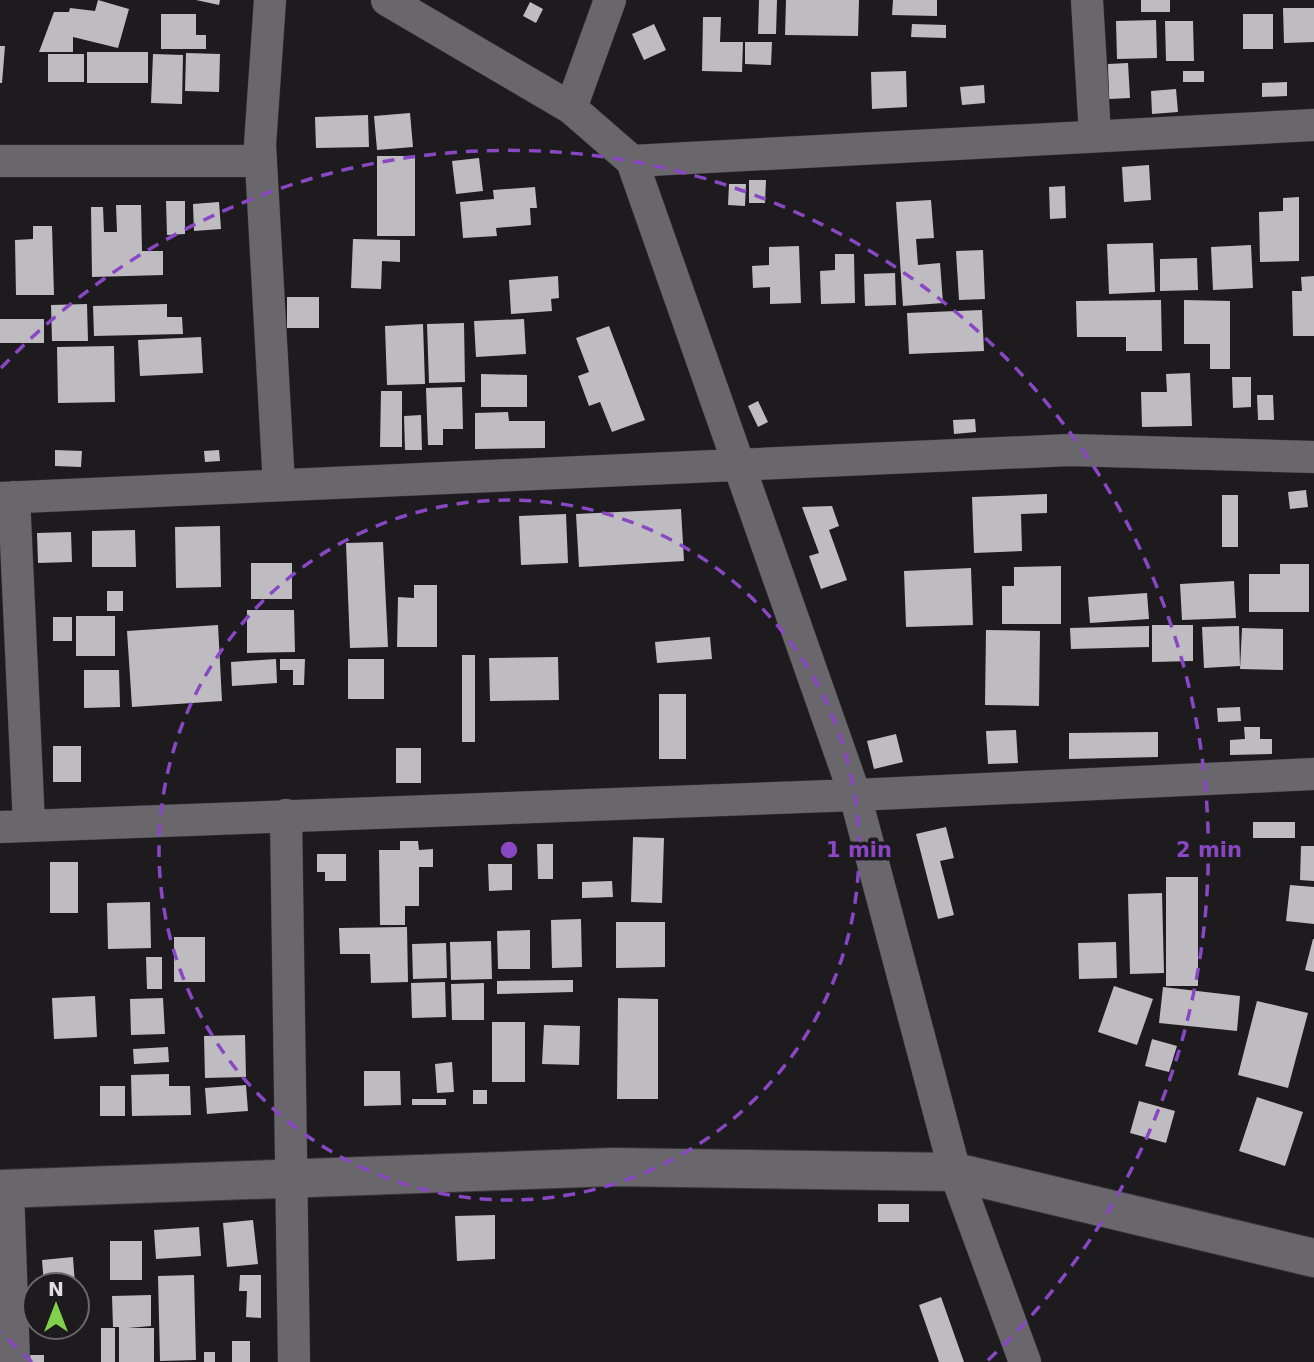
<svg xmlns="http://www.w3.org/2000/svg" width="1314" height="1362" font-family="'DejaVu Sans',sans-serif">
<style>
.building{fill:#bfbcc1}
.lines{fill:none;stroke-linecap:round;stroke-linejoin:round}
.street-casing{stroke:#383639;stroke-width:33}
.secondary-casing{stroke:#383639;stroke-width:40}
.street{stroke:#6a676c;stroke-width:32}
.secondary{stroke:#6a676c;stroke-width:38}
.ring{fill:none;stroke:#8a47c4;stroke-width:3.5;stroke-dasharray:12 9}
.centre{fill:#8a47c4;stroke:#1e1b1f;stroke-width:3.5}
.ring-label{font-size:21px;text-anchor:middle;font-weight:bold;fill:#8a47c4;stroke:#1e1b1f;stroke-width:7;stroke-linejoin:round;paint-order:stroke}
</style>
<rect width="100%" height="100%" fill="#1e1b1f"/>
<path class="building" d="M98,0L129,9L118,48L73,37V52H39L54,12H69L70,8L95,11Z
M196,0H220L219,5Z
M759,0H777L776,34H758Z
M786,0H859L858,36L785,35Z
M893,0H937V16L892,15Z
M1141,0H1170V12H1141Z
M530,2L543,9L536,23L523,16Z
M1283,8H1314V42L1284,43Z
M161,14H196V35H206V49H161Z
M1243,14H1273V49H1243Z
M703,17H721L720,42H743L742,72L702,71Z
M1156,20L1157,58L1117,59L1116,21Z
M1165,21H1193L1194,61H1166Z
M654,24L666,50L644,60L632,34Z
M912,24L946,25V38L911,37Z
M745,42H772L771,65L745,64Z
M0,46H5L2,83H0Z
M87,52H148V83H87Z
M186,53L220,54L219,92L185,91Z
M48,54H84V82H48Z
M153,54L183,55L182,104L151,103Z
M1128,63L1130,98L1109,99L1108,64Z
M906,71L907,107L872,109L871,72Z
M1183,71H1204V82H1183Z
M1287,82V96L1262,97V83Z
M984,85L985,103L962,105L960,87Z
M1176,89L1178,112L1152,114L1151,91Z
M410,113L413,147L377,150L374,116Z
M368,115L369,147L316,148L315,117Z
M377,156H415V236H377Z
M479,158L483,191L456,194L452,161Z
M1149,165L1151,200L1124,202L1122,167Z
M749,180H766L765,203H749Z
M729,184H746L745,206L728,205Z
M1065,186L1066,218L1050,219L1049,187Z
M535,187L537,208H530L531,225L496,228L497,236L463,238L460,202L494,199L493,190Z
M1299,197V261L1260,262L1259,212L1283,211V198Z
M931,200L934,238L916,239L918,265L940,263L943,303L903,306L896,202Z
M166,201H185V234L167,235Z
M219,202L221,229L194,231L193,204Z
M116,205H141L142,251H163V275L92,277L91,207H103L104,232H117Z
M33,226H52L54,295H16L15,240L33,239Z
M353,239L400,240V262L382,261L381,289L351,288Z
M1153,243L1155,292L1109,294L1107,244Z
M1251,245L1253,288L1213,290L1211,247Z
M799,246L801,303L770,304V287L753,288L752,266L769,265V247Z
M983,250L985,299L959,300L956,251Z
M835,254H854L855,303L821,304L820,271L835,270Z
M1197,258L1198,290L1160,291V259Z
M895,273L896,305L865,306L864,274Z
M558,276L559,298L551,299L552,311L511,314L509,280Z
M1314,276V336H1293L1292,291H1302L1301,277Z
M287,297H319V328H287Z
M1161,300L1162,351H1126V337H1077L1076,301Z
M1184,300L1230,301V369H1210V344H1184Z
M87,304L88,341H52L51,305Z
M167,304V317H182L183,334L94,336L93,306Z
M982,310L984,351L909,354L907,313Z
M0,319H44V343H0Z
M524,319L526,354L476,357L474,321Z
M464,323L465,382L429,383L427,324Z
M423,324L425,384L387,385L385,326Z
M609,326L645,420L612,432L600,402L589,406L578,376L589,372L576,338Z
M201,337L203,373L140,376L138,340Z
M114,346L115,402L58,403L57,347Z
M1190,373L1192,426L1142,427L1141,392H1167L1166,374Z
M481,374L527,375V407H481Z
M1232,377H1251V407L1233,408Z
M462,387L463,429H443V445H428L426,388Z
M381,391H402V447H380Z
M1257,395H1273L1274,420H1258Z
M758,401L768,422L758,427L748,406Z
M508,412L509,421H545V448L475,449V413Z
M421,415L422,450H405L404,416Z
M975,419L976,432L954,434L953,420Z
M55,450L82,451L81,467L55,466Z
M219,450L220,461L205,462L204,451Z
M1306,490L1308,507L1290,509L1288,492Z
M1047,494V513L1021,514L1022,551L974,553L972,497Z
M1222,495H1238V547H1222Z
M832,506L839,526L829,530L847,580L821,589L809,556L819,553L802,507Z
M681,509L684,561L579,567L576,514Z
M566,514L568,563L521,565L519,516Z
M220,526L221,587L176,588L175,527Z
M135,530L136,567H92V531Z
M71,532L72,562L38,563L37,533Z
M383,542L388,647L350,648L346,543Z
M251,563H292V599H251Z
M1280,564H1309V612H1249V574H1280Z
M1061,566V624H1002V586H1014V567Z
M971,568L973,625L906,627L904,571Z
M1234,581L1236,618L1182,620L1180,584Z
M414,585H437V647H397L398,597L414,598Z
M107,591H123V611H107Z
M1147,593L1149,619L1090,623L1088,597Z
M247,610H294L295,652L247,653Z
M76,616H115V656H76Z
M53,617H72V641H53Z
M218,625L222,701L132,707L127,631Z
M1152,625H1193V661L1152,662Z
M1149,626V647L1071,649L1070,628Z
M1239,626L1240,666L1204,668L1202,627Z
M1242,628L1283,629V670L1240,669Z
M986,630L1040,631L1039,706L985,705Z
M710,637L712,659L657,663L655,642Z
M462,655H475V742H462Z
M558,657L559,700L490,701L489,658Z
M276,659L277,683L232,686L231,662Z
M280,659H305L304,685H293V670H280Z
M348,659H384V699H348Z
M84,670H119L120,707L84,708Z
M659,694H686V759H659Z
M1240,707L1241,721L1218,722L1217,708Z
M1244,727H1260V739H1272V754L1230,755V740L1245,739Z
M1016,730L1018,763L988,764L986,731Z
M1158,732V757L1069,759V733Z
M896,734L903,762L874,769L867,741Z
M53,746H81V782H53Z
M396,748H421V783H396Z
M1253,822H1295V838H1253Z
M946,827L954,858L940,861L954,915L938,919L916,834Z
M633,837L664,838L662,903L631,902Z
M400,841H418L419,850L433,849V867H419V906H405V925H380L379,850H400Z
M537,844H553V879H538Z
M1301,846H1314V881L1300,880Z
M317,854H346V881H325V872H317Z
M50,862H78V913H50Z
M488,864H512V890L489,891Z
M1166,877H1198V986H1166Z
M612,881L613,897L582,898V882Z
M1290,885L1314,887V924L1286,921Z
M1162,893L1164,973L1130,974L1128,894Z
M150,902L151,948L108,949L107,903Z
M581,919L582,967L552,968L551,920Z
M616,922H665V967L616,968Z
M407,927L408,982L371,983L370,954H340L339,928Z
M530,930V969H498L497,931Z
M174,937H205V982H174Z
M1313,939H1314V972L1305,970Z
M491,941L492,979L451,980L450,942Z
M1116,942L1117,978L1079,979L1078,943Z
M446,943L447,978L413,979L412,944Z
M146,957H162V989H147Z
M573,980V992L497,994V981Z
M445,982L446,1017L412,1018L411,983Z
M484,983V1020H452L451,984Z
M1114,986L1153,999L1137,1045L1098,1032Z
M1163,987L1240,996L1237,1031L1159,1023Z
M95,996L97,1037L54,1039L52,998Z
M163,998L165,1034L131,1035L130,999Z
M618,998L658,999V1099H617Z
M1257,1001L1308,1013L1288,1088L1238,1075Z
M492,1022H525V1082H492Z
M544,1025L580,1026L579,1065L542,1064Z
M245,1035L246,1077L205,1078L204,1036Z
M1152,1039L1177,1046L1169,1072L1145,1066Z
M168,1047L169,1062L134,1064L133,1049Z
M452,1062L454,1092L437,1093L435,1064Z
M364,1071H400L401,1105L364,1106Z
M169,1074V1086H190L191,1115L132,1116L131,1075Z
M246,1085L248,1111L207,1114L205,1088Z
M100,1086H125V1116H100Z
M473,1090H487V1104H473Z
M1257,1097L1303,1112L1285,1166L1239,1151Z
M412,1099H446V1105H412Z
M1139,1101L1175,1111L1166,1143L1130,1133Z
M878,1204H909V1222H878Z
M495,1215V1259L457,1261L455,1216Z
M253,1220L258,1264L227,1267L223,1223Z
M199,1227L201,1256L156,1259L154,1230Z
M110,1241H142V1280H110Z
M73,1257L75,1285H44L42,1260Z
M194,1275L196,1360L160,1361L158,1276Z
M240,1275H261V1318L246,1317L247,1291H239Z
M151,1295V1326L128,1328H154V1362H119V1327H113L112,1296Z
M941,1297L964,1362H939L919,1305Z
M101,1328H115V1362H101Z
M232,1341H250V1362H232Z
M204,1352H215V1362H204Z
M26,1355H44V1362H26Z"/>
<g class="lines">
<defs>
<path id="street" d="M270,0L260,145L279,485
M387,0L571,108L632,161L855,795L955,1172L1025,1362
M1087,0L1095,135
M571,108L610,0
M0,161H261
M632,161L1314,125
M14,497L29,825
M0,498L1070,450L1314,457
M286,815L294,1362
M0,827L855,795L1314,774
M8,1189L14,1362"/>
<path id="secondary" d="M0,1189L613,1167L955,1172L1314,1258"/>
</defs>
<use href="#street" class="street-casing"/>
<use href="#secondary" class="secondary-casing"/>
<use href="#street" class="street"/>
<use href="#secondary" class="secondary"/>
</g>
<g class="ring">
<circle cx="509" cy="850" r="350"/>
<path d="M32 1362A700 700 0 0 1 1 1332M1 368A700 700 0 1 1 986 1362"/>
</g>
<circle cx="509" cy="850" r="10" class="centre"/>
<g class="ring-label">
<text x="859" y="857">1 min</text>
<text x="1209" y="857">2 min</text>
</g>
<g transform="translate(56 1306)"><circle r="33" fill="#1e1b1f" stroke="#6c696d" stroke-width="2"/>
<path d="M0-5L12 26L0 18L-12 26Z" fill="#83d04e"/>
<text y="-10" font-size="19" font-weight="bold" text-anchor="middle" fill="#e0dee1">N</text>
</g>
</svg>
